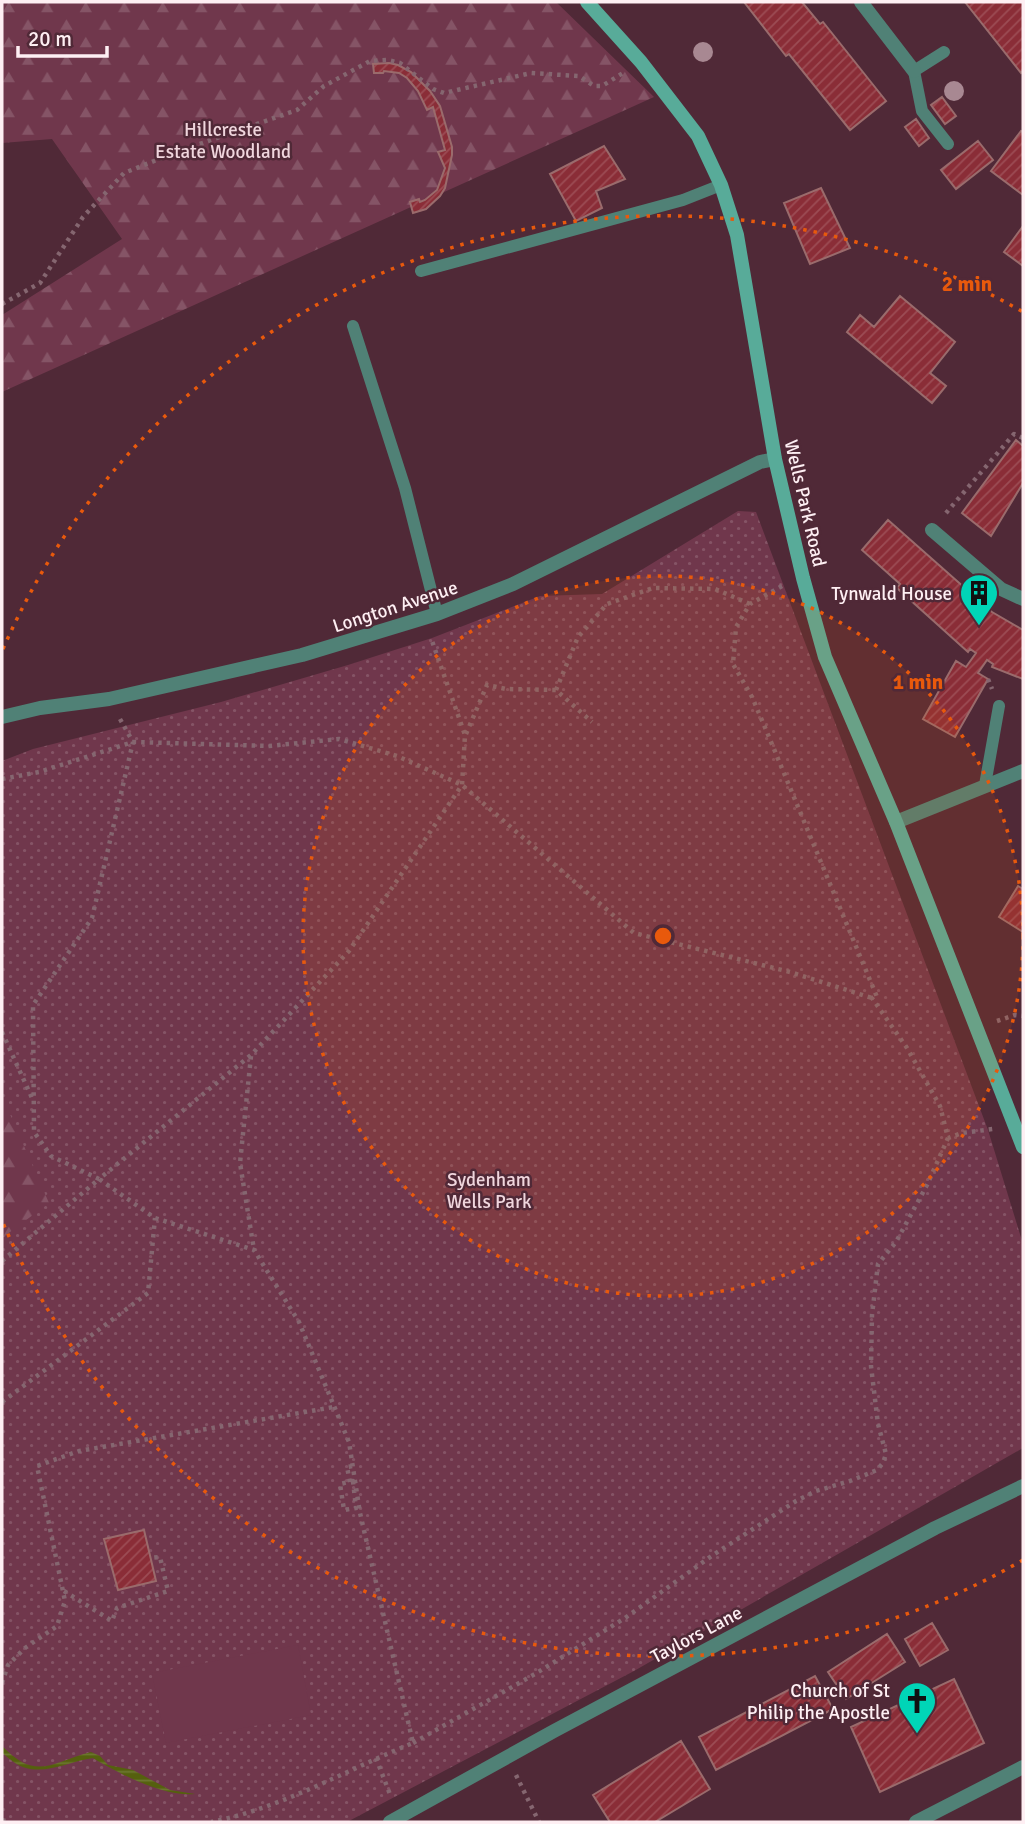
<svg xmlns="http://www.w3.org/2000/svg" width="1025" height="1824" font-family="Signika,sans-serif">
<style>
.green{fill:url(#green-dots)}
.forest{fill:url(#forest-firs)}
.pitch{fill:#70374c}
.water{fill:url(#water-rules)}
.building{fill:url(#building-hatch);stroke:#9a6b6c;stroke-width:2}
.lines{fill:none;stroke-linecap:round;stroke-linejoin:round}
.path{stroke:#856670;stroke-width:4.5;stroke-dasharray:3.5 5;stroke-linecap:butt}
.lane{stroke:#508176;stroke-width:12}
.street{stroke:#508176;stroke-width:14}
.secondary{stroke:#58ab99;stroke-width:14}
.tree{fill:#a88892}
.ring{fill:none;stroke:#e8590c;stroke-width:3.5;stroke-dasharray:3.5 7}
.labels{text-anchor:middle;stroke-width:5;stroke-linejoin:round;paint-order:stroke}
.park-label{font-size:19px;fill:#f0d6dd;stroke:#502937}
.street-label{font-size:19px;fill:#feeff3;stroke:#502937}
.poi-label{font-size:19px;fill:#feeff3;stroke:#502937;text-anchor:end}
.centre{fill:#e8590c;stroke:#502937;stroke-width:3.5}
.ring-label{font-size:21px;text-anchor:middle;font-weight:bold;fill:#e8590c;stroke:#502937;stroke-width:5;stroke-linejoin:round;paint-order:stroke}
</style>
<defs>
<pattern id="green-dots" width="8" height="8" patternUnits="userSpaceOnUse" patternTransform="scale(1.75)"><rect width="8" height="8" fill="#70374c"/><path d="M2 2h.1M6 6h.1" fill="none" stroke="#855466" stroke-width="1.8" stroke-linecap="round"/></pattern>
<pattern id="forest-firs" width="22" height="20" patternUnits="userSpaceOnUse" patternTransform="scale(1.75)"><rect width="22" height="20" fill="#70374c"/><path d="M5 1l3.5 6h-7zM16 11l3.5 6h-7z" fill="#855466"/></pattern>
<pattern id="water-rules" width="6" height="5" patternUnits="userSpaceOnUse" patternTransform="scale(1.75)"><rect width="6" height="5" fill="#55600e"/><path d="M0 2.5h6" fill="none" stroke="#6e7732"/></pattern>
<pattern id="building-hatch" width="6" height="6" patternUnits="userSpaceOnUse" patternTransform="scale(1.75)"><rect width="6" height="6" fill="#8a2d37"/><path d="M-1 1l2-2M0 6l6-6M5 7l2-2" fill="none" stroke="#9c4c54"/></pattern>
</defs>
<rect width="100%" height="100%" fill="#502937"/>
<path class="green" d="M738,511L756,512L988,1130L1023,1244V1448L634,1671L347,1822H2V761L33,749L221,702L348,665L432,638L540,596L602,594Z"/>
<path class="forest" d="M2,2H556L654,97L2,392V315L122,239L52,139L2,143Z
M2,1096L49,1203L2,1238V1095Z"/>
<path class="pitch" d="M298,1645L311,1715L166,1743L152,1673Z"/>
<path class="water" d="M2,1746C37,1782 51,1762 91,1752L100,1756L108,1765L133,1770L170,1790L195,1794C163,1797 120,1774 93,1758C71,1761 48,1774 26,1768C17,1766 9,1758 2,1753Z"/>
<path class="building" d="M744,2H802L820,24L823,22L886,101L850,130L789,54L786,56Z
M965,2H1023V71L1021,73Z
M389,63L398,65L411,72L430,91L440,106L452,147V155L445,188L440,196L426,209L413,213L410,202L419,199L420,202L425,200L437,190L445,168L438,152L445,150L433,107L427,110L418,91L407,78L399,73L384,71L383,73H374L373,64Z
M942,97L956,116L945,124L931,105Z
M916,119L929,138L919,146L905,127Z
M1021,131L1023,132V195L991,171Z
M978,141L993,160L956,189L941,170Z
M604,146L625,179L596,191L602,208L576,221L550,174Z
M821,188L850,248L810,264L784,203Z
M1023,226V266L1004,252Z
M900,296L955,342L930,373L946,386L932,403L847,332L860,315L874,327Z
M1016,440L1023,446V483L991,536L962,513Z
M888,520L992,612L1023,630V679L992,667L993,664L987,660L978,673L988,679L955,737L923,719L956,661L966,667L976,653L970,649L968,652L897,588L900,584L862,550Z
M1018,886L1023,889V932L999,917Z
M144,1530L156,1581L118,1590L104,1539Z
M932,1623L948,1650L920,1666L905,1639Z
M887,1634L905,1662L846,1699L828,1672Z
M815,1676L833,1709L716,1770L699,1737Z
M954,1679L984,1743L880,1792L851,1727Z
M681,1741L710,1789L655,1822H610L593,1795Z"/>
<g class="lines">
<path class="path" d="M2,304L40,283L83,217L124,173L174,153L297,110L324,86L370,61L388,60L400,63L433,89L444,93L531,73L579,76L594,86H602L623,73
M946,513L1014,434L1023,438
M782,586L750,604L736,627L733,664L752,697L764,725L877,997L872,998L907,1048L940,1106L948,1138L962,1133L993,1129
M988,679L992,689
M556,690L578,637L607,604L653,588L715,589L750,604
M120,719L133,742L92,918L33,1005L34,1132L51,1156L99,1179L251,1055L349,951L462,785L465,735L431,638
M466,734L487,685L506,689L556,690L592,722
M2,779L39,772L133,742L269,746L339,739L397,756L462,785L634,933L790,972L872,998
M997,1021L1015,1015L1023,1016
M2,1032L32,1098
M251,1056L240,1163L254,1250
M2,1261L99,1179L155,1218L254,1250L299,1322L349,1442L360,1513L413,1743C346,1770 282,1808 211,1822
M2,1402L148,1293L155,1218
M353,1481L356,1508L344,1510L340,1484Z
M350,1482L347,1467L353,1466
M64,1591L112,1621L117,1608L168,1591L160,1557L150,1558
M2,1683L8,1665L25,1648L57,1626L65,1601L37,1466L79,1451L334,1407
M413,1743L535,1674L625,1618L713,1555L796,1501L816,1491L850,1481L877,1470L883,1463L886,1454L878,1424L871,1366L872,1315L878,1264L896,1242L927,1185L948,1138
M376,1758L391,1797
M516,1775L539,1822
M2,1820L10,1822"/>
<path class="lane" d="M944,52L914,71L922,111L948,144
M421,271L683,200L721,185
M353,326L405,488L437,614
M985,785L999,706"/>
<path class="street" d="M861,2L914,71
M932,530L1001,589L1023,599
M2,717L40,708L109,699L302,655L437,614L513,584L760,462L775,459
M896,822L1023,771
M390,1822L554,1731L935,1528L1023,1486
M916,1822L1023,1767"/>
<path class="secondary" d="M587,2L641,62L698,136L721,185L737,235L775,459L803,578L825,657L896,822L1023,1147"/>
</g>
<g class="tree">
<circle cx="703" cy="52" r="10"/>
<circle cx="954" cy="91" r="10"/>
</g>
<circle cx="663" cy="936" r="360" fill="#e8590c" fill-opacity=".12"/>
<g class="ring">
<circle cx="663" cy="936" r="360"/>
<path d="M1023 1560A720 720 0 0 1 3 1223M3 649A720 720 0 0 1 1023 312"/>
</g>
<defs>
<symbol id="building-pin" viewBox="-11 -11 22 30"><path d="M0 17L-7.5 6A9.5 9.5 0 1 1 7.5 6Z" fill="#00d5b7" stroke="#502937"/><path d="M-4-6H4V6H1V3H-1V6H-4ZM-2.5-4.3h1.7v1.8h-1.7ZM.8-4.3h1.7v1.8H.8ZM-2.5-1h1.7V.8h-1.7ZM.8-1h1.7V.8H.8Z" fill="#111"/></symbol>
<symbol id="church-pin" viewBox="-11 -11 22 30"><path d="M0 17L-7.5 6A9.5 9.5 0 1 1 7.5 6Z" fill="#00d5b7" stroke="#502937"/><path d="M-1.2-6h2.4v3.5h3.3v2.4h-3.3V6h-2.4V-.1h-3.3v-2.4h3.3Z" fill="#111"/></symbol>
</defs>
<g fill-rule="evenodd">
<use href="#building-pin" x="957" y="571" width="44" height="60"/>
<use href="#church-pin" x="895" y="1679" width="44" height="60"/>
</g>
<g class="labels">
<g class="park-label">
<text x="223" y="136">Hillcreste<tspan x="223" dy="22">Estate Woodland</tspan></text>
<text x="489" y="1186">Sydenham<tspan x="489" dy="22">Wells Park</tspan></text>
</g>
<g class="street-label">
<text transform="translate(806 503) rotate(77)" y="7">Wells Park Road</text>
<text transform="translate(395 606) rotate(-18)" y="7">Longton Avenue</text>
<text transform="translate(696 1634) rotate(-28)" y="7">Taylors Lane</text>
</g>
<g class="poi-label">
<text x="952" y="600">Tynwald House</text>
<text x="890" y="1697">Church of St<tspan x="890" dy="22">Philip the Apostle</tspan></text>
</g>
</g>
<circle cx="663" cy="936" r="10" class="centre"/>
<g class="ring-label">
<text x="967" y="291">2 min</text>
<text x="918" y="689">1 min</text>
</g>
<rect width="1025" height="1824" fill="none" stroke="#feeff3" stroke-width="7"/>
<path d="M18 46v10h89v-10" fill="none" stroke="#feeff3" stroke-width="3.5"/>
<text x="28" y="46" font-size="21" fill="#feeff3" stroke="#502937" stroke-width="5" paint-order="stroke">20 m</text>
</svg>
